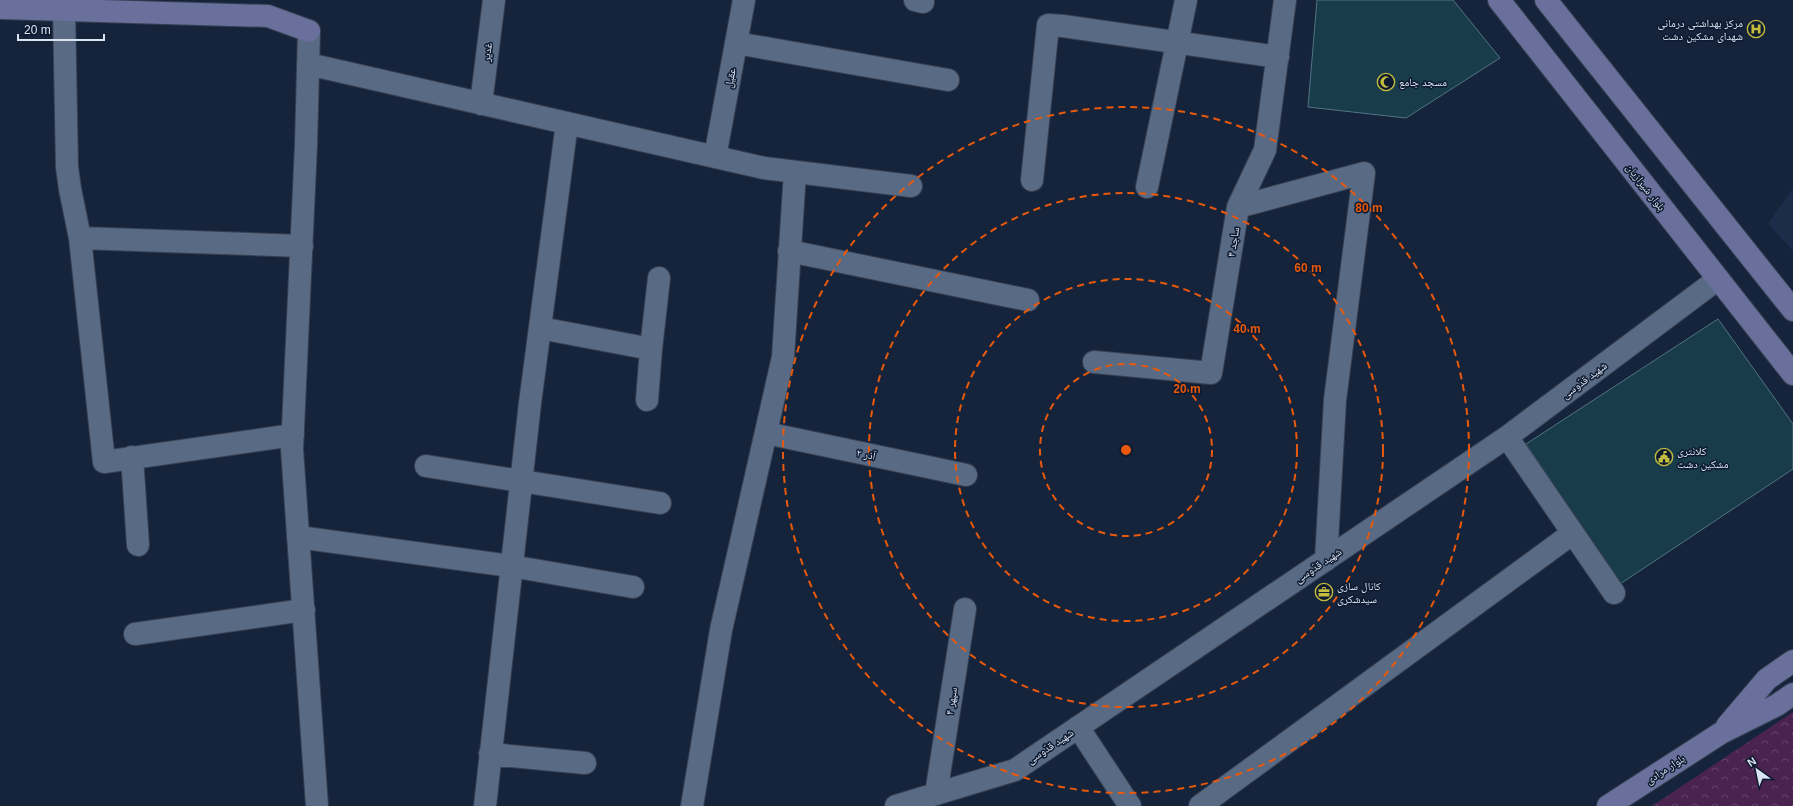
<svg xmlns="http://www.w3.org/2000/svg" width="1793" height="806" font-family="Arial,'Noto Naskh Arabic',sans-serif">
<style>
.built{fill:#1c2d49}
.park{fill:url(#park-crowns)}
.building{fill:#193c4b;stroke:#517484}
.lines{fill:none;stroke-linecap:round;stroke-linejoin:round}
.street-casing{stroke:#364053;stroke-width:24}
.secondary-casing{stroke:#364053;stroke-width:24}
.street{stroke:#596a85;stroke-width:22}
.secondary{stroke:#68709b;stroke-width:22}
.ring{fill:none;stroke:#e8590c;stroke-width:2;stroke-dasharray:7 5}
.labels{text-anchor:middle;stroke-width:3;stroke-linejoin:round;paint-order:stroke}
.poi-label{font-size:11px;fill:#dae4f3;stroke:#0d1a30;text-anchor:start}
.street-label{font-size:11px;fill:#dae4f3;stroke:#0d1a30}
.centre{fill:#e8590c;stroke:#0d1a30;stroke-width:2}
.ring-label{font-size:12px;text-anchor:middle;font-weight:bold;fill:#e8590c;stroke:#0d1a30;stroke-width:3;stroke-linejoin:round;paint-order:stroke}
</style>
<defs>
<pattern id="park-crowns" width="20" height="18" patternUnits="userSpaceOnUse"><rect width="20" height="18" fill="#4a2351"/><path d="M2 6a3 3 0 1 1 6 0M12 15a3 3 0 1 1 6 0" fill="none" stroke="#64436a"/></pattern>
</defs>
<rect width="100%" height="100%" fill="#16243b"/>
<path class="built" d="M1793,188V251L1768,224Z"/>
<path class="park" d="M1793,712V806H1652Z"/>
<path class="building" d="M1317,0H1453L1500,58L1406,118L1308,107Z
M1718,319L1793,424V469L1620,584L1526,444Z"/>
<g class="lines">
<defs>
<path id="street" d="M915,0L923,2
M64,10L67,167L70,189L80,238L104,462L293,435
M309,31L306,145L292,449L317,806
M736,43L948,80
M308,64L764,168L911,186
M481,104L494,0
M715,157L744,0
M1032,180L1048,25L1063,26L1278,57
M1147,187L1186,0
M1238,207L1364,173L1335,400L1326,560
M80,238L302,246
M789,251L1028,300
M540,328L651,349L659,278
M1094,362L1211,373L1238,207L1265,150L1285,0
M647,400L651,349
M766,433L966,475
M1507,437L1614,593
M132,457L138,545
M426,466L660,503
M298,537L511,566L633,587
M135,634L304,610
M1078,727L1130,806
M490,754L585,763
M936,794L965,609
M485,806L530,403L567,123
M692,806L721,630L783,357L795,172
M896,806L1015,770L1507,437L1718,279
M1200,806L1573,533"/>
<path id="secondary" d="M1499,0L1793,374
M1546,0L1793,310
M0,8L268,16L309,31
M1727,726L1767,679L1793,661
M1608,806L1721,733L1777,705L1793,694"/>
</defs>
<use href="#street" class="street-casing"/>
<use href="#secondary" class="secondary-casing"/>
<use href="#street" class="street"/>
<use href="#secondary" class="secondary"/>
</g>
<g class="ring">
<circle cx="1126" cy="450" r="86"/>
<circle cx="1126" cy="450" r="171"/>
<circle cx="1126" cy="450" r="257"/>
<circle cx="1126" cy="450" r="343"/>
</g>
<defs>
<symbol id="hospital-ring" viewBox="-11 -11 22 22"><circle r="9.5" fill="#0d1a30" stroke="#c4bc3e" stroke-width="1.5"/><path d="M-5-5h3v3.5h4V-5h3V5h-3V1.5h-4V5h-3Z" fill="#c4bc3e"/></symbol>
<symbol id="mosque-ring" viewBox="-11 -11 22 22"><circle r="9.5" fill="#0d1a30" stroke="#c4bc3e" stroke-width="1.5"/><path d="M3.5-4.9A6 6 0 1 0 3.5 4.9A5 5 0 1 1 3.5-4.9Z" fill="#c4bc3e"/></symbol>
<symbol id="civic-ring" viewBox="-11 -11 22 22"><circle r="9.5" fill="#0d1a30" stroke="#c4bc3e" stroke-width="1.5"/><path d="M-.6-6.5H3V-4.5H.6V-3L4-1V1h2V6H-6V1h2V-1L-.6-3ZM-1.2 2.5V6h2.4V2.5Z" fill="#c4bc3e"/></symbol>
<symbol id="office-ring" viewBox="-11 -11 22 22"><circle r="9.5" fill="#0d1a30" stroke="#c4bc3e" stroke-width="1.5"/><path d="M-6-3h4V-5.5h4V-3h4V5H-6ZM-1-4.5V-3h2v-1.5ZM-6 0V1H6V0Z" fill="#c4bc3e"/></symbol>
</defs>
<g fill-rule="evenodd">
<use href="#hospital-ring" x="1746" y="19" width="20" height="20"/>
<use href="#mosque-ring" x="1376" y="72" width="20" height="20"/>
<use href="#civic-ring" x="1654" y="447" width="20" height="20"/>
<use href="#office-ring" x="1314" y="582" width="20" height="20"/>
</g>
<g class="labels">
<g class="poi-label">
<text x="1743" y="27" text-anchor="end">مرکز بهداشتی درمانی<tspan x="1743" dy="13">شهدای مشکین دشت</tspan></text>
<text x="1399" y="86">مسجد جامع</text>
<text x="1677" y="455">کلانتری<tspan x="1677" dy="13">مشکین دشت</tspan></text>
<text x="1337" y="590">کانال سازی<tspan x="1337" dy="13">سیدشکری</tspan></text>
</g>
<g class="street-label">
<text transform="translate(487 52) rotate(-83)" y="4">غدیر</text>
<text transform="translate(730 78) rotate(-79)" y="4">عقیل</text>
<text transform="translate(1646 187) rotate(52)" y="4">بلوار شیرازیان</text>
<text transform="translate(1233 242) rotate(-81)" y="4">ساجد ۴</text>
<text transform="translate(1584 380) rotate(-37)" y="4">شهید قدّوسی</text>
<text transform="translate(866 454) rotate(12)" y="4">آذر ۲</text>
<text transform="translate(1318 565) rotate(-34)" y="4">شهید قدّوسی</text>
<text transform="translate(951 701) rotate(-81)" y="4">سپهر ۴</text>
<text transform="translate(1050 746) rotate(-34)" y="4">شهید قدّوسی</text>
<text transform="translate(1665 769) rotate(-33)" y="4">بلوار مرادی</text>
</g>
</g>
<circle cx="1126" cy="450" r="6" class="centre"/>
<g class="ring-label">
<text x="1369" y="212">80 m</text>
<text x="1308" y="272">60 m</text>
<text x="1247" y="333">40 m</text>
<text x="1187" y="393">20 m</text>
</g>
<g transform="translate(1757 770) rotate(327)" stroke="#0d1a30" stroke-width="3" paint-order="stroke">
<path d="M0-3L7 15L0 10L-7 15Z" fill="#dae4f3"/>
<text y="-6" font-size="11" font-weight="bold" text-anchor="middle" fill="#dae4f3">N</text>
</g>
<path d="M18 34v6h86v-6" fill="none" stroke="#dae4f3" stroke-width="2"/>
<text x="24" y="34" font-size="12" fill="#dae4f3" stroke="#0d1a30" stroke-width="3" paint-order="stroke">20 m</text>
</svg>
